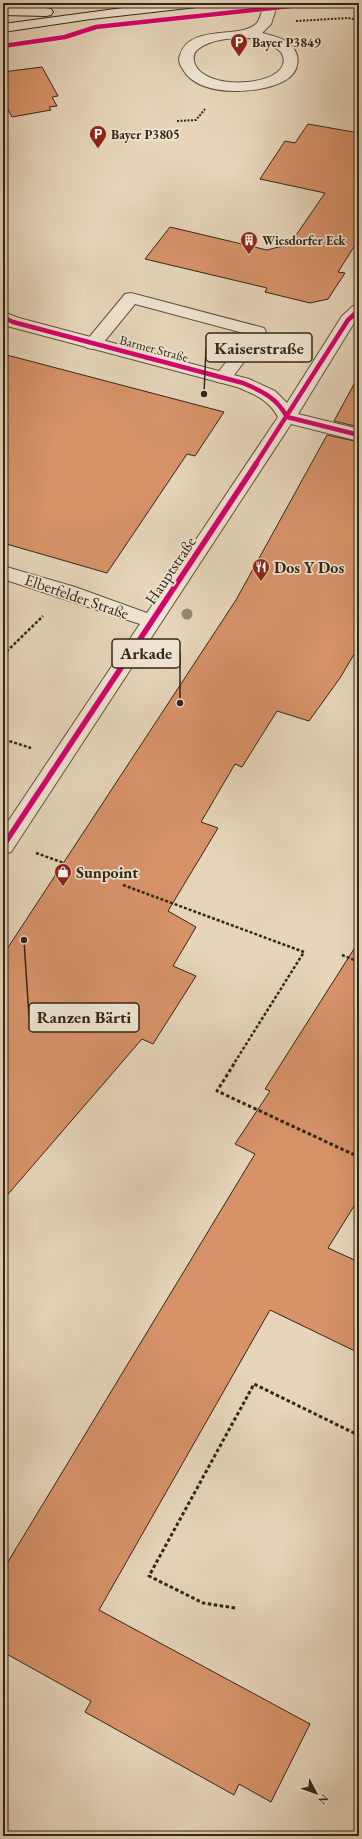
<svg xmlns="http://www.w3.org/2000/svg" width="362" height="1839" font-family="'EB Garamond',serif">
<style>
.building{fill:#d89369;stroke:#322615}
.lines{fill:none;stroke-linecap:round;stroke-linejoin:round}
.lane-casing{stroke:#5f523e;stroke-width:2}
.street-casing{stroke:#5f523e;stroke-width:2}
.secondary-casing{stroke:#322615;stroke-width:2}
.path-far2{stroke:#322615;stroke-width:2;stroke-dasharray:2 1.5;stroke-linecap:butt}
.path-far1{stroke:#322615;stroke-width:2.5;stroke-dasharray:3 2;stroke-linecap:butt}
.path{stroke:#322615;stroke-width:3;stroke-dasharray:3.5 2.5;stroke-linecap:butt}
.lane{fill:#efe4d2;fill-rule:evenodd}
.street{fill:#efe4d2;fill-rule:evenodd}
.secondary{fill:#efe4d2;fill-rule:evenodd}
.cycleway-far1-casing{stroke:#efe4d2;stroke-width:6}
.cycleway-casing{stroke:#efe4d2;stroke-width:8}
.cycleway-far1{stroke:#d6006c;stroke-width:4.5}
.cycleway{stroke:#d6006c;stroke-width:5.5}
.tree{fill:#96896f}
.labels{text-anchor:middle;stroke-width:3.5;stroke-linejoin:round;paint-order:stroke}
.far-poi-label{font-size:13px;font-weight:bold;fill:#322615;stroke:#efe4d2;text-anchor:start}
.far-street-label{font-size:13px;fill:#322615;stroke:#efe4d2}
.poi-label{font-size:16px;font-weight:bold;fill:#322615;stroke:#efe4d2;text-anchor:start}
.street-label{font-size:16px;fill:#322615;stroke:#efe4d2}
.leader{fill:none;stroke:#322615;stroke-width:1.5}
.callout-dot{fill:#322615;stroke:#efe4d2;stroke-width:1.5}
.callout{fill:#efe4d2;stroke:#322615;stroke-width:1.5}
.callout-label{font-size:17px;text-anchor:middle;font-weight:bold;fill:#322615}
</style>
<rect width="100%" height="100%" fill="#e6d5ba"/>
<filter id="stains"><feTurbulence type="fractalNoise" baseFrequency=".005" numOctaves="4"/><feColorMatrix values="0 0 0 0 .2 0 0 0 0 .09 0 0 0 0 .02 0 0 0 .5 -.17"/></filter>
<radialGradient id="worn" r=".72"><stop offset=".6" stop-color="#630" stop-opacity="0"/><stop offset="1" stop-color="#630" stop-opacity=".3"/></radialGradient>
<path class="building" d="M42,67L58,96L52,97L57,106L49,107L51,110L12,117L3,100V72Z
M308,124L359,133V239L338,272L345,273L328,299L310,303L265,292L267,288L145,259L170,227L267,250L290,244L325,193L260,179L285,141L295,143Z
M3,354L224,412L195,456L187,454L107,573L3,543Z
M359,375V427L334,421Z
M327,435L359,442V646L340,678L309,721L277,711L242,767L235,764L201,822L218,828L168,911L196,927L173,966L196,976L153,1044L142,1039L3,1200V955L236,600Z
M359,941V1198L328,1248L359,1262V1353L270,1310L99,1610L310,1724L271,1802L239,1784L234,1795L85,1712L91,1701L3,1652V1570L255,1154L235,1144L270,1091L265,1089Z"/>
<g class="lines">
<defs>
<path id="lane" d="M264,3H278L271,24L262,33C270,35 280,37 287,42C303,53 300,73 284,81C260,94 205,97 186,74C182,68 177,62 180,55C190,23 241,40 257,23C261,18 262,9 264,3ZM251,38L272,45L281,52C301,86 201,95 194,61C193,56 194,53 197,50C211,38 234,38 251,38Z
M131,293L264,328L266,332L229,382L223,383L217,382L214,378L247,334L135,304L99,348L93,349L87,348L85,344L87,340L125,294Z"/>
<path id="street" d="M359,305V319L354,323L298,414L359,429V441L291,424L11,852L3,854V829L140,624L3,579V566L75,587L147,613L278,417C269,400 254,394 237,387L7,326L3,324V312L19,318L249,379L275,391L287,403L342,316L353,306Z"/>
<path id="secondary" d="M160,3H204L202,6L197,7L91,19L3,32V24Z
M3,7L46,8L51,9L53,12L51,15L46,16L3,15Z"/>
</defs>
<use href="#lane" class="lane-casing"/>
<use href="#street" class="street-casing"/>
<use href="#secondary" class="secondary-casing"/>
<path class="path-far2" d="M296,21L348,18L359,20
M177,121L196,120L205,109"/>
<path class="path-far1" d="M3,655L43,616
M3,729L6,740L31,748
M36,853L64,863
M123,885L304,952L233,1065
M342,955L359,962"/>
<path class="path" d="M234,1064L217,1091L359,1157
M235,1608L203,1603L149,1576L254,1384L358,1435"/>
<use href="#lane" class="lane"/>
<use href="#street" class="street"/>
<use href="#secondary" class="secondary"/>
<defs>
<path id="cycleway-far1" d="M3,46L65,37L96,27L318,3
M3,317L13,322L243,383C262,391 277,398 287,417
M287,417L359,435
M255,465L348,320L359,310"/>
<path id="cycleway" d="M3,846L256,464"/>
</defs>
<use href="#cycleway-far1" class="cycleway-far1-casing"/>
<use href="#cycleway" class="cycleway-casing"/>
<use href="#cycleway-far1" class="cycleway-far1"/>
<use href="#cycleway" class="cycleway"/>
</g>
<circle class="tree" cx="187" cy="614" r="5.5"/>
<defs>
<symbol id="parking-pin" viewBox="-11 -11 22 30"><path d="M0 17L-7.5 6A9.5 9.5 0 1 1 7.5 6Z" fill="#8f2418" stroke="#efe4d2"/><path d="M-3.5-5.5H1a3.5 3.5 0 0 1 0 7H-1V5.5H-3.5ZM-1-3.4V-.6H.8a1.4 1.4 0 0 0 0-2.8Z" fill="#fff"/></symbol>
<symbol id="building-pin" viewBox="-11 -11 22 30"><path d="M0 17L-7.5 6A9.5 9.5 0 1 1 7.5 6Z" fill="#8f2418" stroke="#efe4d2"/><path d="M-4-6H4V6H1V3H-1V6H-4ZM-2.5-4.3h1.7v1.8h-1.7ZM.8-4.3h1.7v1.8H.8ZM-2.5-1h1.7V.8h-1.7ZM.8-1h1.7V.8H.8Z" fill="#fff"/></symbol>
<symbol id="restaurant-pin" viewBox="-11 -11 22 30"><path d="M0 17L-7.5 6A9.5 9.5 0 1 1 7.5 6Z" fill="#8f2418" stroke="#efe4d2"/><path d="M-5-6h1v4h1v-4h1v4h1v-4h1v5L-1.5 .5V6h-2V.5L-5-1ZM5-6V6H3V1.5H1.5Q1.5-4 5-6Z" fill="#fff"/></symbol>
<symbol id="shop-pin" viewBox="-11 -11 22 30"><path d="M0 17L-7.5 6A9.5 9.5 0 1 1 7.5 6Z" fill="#8f2418" stroke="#efe4d2"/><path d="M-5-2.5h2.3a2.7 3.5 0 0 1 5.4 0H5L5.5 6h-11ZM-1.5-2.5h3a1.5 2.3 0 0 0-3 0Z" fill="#fff"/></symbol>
</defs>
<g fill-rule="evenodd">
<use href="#parking-pin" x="229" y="32" width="20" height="27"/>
<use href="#parking-pin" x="88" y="124" width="20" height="27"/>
<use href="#building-pin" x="239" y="230" width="20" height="27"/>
<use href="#restaurant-pin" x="251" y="557" width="20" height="27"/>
<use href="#shop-pin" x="53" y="862" width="20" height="27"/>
</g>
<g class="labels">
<g class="far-poi-label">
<text x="252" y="47">Bayer P3849</text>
<text x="111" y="139">Bayer P3805</text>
<text x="262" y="245">Wiesdorfer Eck</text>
</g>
<g class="far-street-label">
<text transform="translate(154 348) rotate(15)" y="5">Barmer Straße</text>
</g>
<g class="poi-label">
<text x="274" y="573">Dos Y Dos</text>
<text x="76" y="878">Sunpoint</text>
</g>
<g class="street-label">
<text transform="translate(170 570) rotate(-56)" y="6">Hauptstraße</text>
<text transform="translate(77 596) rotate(19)" y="6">Elberfelder Straße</text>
</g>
</g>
<path class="leader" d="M204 394L206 348M180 703L180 653M24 940L29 1017"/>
<g class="callout-dot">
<circle cx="204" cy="394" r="4"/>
<circle cx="180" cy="703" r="4"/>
<circle cx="24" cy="940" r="4"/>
</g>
<g class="callout">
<rect x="206" y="333" width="106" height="29" rx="4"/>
<rect x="112" y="639" width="68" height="29" rx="4"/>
<rect x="29" y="1003" width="110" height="29" rx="4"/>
</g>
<g class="callout-label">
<text x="259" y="354">Kaiserstraße</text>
<text x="146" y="659">Arkade</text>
<text x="84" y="1023">Ranzen Bärti</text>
</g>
<rect width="362" height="1839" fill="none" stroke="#e6d5ba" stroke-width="16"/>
<rect x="4" y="4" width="354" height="1831" fill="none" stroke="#322615" stroke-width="2"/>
<rect x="8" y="8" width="346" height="1823" fill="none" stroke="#322615"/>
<g transform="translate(316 1793) rotate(131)" stroke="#efe4d2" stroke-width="3" paint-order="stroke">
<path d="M0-3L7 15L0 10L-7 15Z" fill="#322615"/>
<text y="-6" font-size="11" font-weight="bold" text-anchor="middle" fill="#322615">N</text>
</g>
<rect width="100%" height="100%" filter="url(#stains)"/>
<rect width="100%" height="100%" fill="url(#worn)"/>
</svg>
